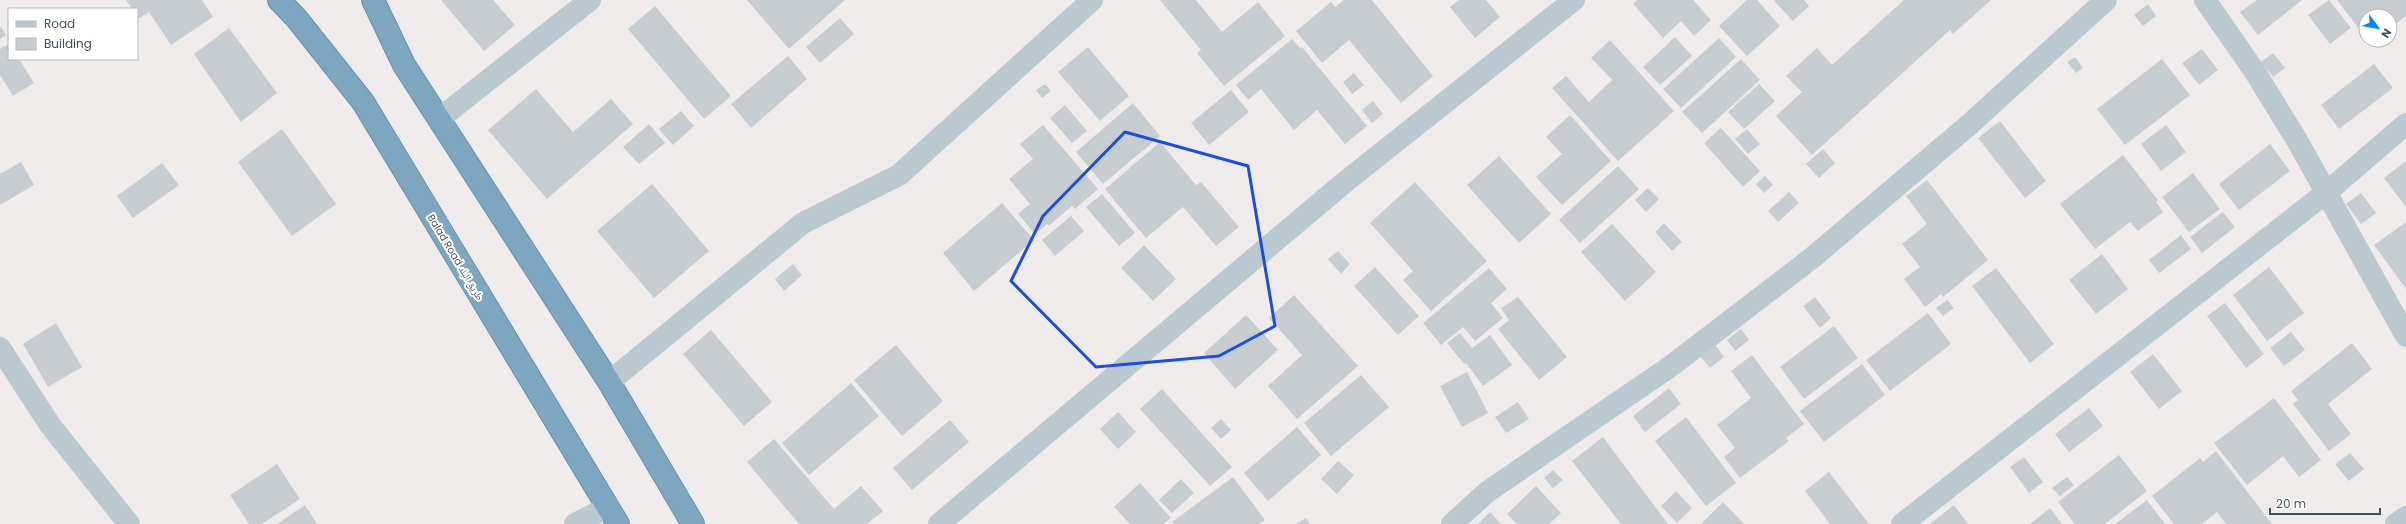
<svg xmlns="http://www.w3.org/2000/svg" width="2406" height="524" font-family="Poppins,'Noto Naskh Arabic',sans-serif">
<style>
.building{fill:#c7ccd1}
.lines{fill:none;stroke-linecap:round;stroke-linejoin:round}
.highway-casing{stroke:#6991ac;stroke-width:24}
.minor{stroke:#bac9d0;stroke-width:22}
.highway{stroke:#7da6c0;stroke-width:22}
.marked{fill:none;stroke:#1d4ed8;stroke-width:3;stroke-linejoin:round}
.labels{text-anchor:middle;stroke-width:4;stroke-linejoin:round;paint-order:stroke}
.street-label{font-size:10px;fill:#42525b;stroke:#fff}
</style>
<rect width="100%" height="100%" fill="#efebeb"/>
<path class="building" d="M126,0H202L213,17L171,45L149,12L138,19L137,9H132Z
M441,0H493L515,25L484,51Z
M747,0H845L789,49Z
M1160,0H1196L1222,32L1258,2L1285,36L1224,86L1197,53L1201,50Z
M1344,0H1372L1433,76L1401,103L1349,40L1322,63L1296,31L1331,2L1335,7Z
M1459,0H1486L1500,17L1475,38L1450,7Z
M1637,0H1693L1711,20L1694,36L1681,21L1663,38L1633,4Z
M1747,0H1757L1780,26L1747,56L1719,26Z
M1776,0H1804L1809,6L1793,21L1774,1Z
M1904,0H1991L1953,34L1950,30L1812,155L1776,116L1802,92L1786,76L1817,48L1832,65Z
M2257,0H2302L2258,35L2240,12Z
M2329,0L2351,28L2330,44L2308,15Z
M2337,0H2406V16L2390,29V16H2366V38Z
M2148,4L2156,16L2143,26L2134,15Z
M655,6L731,96L704,119L628,29Z
M840,18L854,34L820,63L806,47Z
M0,26L6,35L0,39Z
M229,28L277,93L241,122L194,54Z
M1675,37L1692,56L1660,85L1643,67Z
M1719,38L1736,57L1681,108L1663,89Z
M1292,39L1300,48L1302,47L1367,126L1345,144L1317,110L1294,130L1261,89L1248,100L1236,85Z
M1610,40L1674,111L1618,161L1552,88L1566,76L1589,102L1612,80L1591,58Z
M9,44V59H19L34,83L13,96L0,75V49Z
M1088,47L1129,96L1100,121L1058,72Z
M2202,49L2218,70L2199,85L2182,63Z
M2273,53L2285,68L2273,77L2261,62Z
M788,56L807,79L751,128L731,104Z
M2075,57L2083,68L2076,73L2067,62Z
M1741,59L1760,80L1702,133L1682,112Z
M2162,59L2190,95L2125,145L2097,109Z
M2374,64L2393,88L2339,129L2321,105Z
M1354,73L1364,85L1352,94L1343,82Z
M1045,84L1051,91L1042,98L1036,90Z
M1759,84L1775,101L1744,129L1728,112Z
M536,89L573,132L611,99L633,124L547,199L488,130Z
M1231,90L1249,112L1209,145L1191,123Z
M1373,101L1383,114L1372,123L1362,110Z
M1133,103L1160,136L1103,184L1076,152Z
M1065,105L1087,131L1072,143L1050,118Z
M681,111L694,126L673,145L659,129Z
M1570,115L1611,161L1562,205L1536,177L1562,154L1546,137Z
M2000,121L2046,181L2025,198L1978,138Z
M649,124L665,143L639,164L623,147Z
M1043,125L1098,189L1075,209L1072,206L1049,226L1047,224L1035,234L1018,214L1030,204L1009,179L1033,159L1020,144Z
M2166,125L2186,152L2161,171L2141,144Z
M1721,128L1760,171L1743,187L1704,143Z
M282,129L336,204L292,236L238,162Z
M1747,129L1760,144L1748,154L1735,139Z
M1160,142L1196,185L1201,182L1239,227L1216,246L1183,207L1146,238L1105,189Z
M2270,144L2290,171L2239,210L2219,184Z
M1823,149L1835,163L1819,178L1806,164Z
M2123,155L2158,200L2156,202L2163,212L2138,231L2130,222L2095,249L2060,204Z
M1499,156L1551,214L1519,243L1467,185Z
M2406,161V207L2384,178Z
M21,162L34,185L0,205V174Z
M162,163L179,185L133,218L117,196Z
M1618,166L1639,189L1580,243L1559,220Z
M2193,173L2220,209L2189,232L2162,197Z
M1765,176L1773,185L1764,193L1756,184Z
M1927,180L1988,260L1943,297L1941,294L1925,307L1904,279L1920,267L1902,244L1927,224L1906,196Z
M1415,182L1487,261L1431,311L1403,280L1413,271L1370,223Z
M652,184L709,251L654,298L597,231Z
M1648,188L1659,199L1646,212L1635,200Z
M1789,192L1799,203L1778,222L1768,211Z
M2361,193L2376,213L2361,224L2346,204Z
M1102,194L1135,233L1119,246L1086,207Z
M1002,203L1034,240L974,291L943,253Z
M2223,212L2235,227L2202,253L2190,237Z
M1071,216L1084,231L1055,256L1042,240Z
M2406,222V289L2374,245Z
M1664,223L1682,242L1672,251L1655,232Z
M1612,224L1656,272L1625,301L1581,252Z
M2181,235L2191,249L2159,273L2149,260Z
M1144,245L1176,279L1153,301L1121,268Z
M1338,251L1350,264L1341,274L1328,259Z
M2102,254L2128,289L2096,314L2069,280Z
M793,264L802,275L784,291L775,279Z
M1375,267L1419,316L1398,335L1354,286Z
M2269,267L2304,313L2267,341L2233,295Z
M1489,268L1507,289L1491,303L1503,318L1475,341L1463,327L1441,345L1423,323Z
M1996,268L2054,344L2030,363L1972,286Z
M1294,295L1358,366L1297,419L1268,386L1302,355L1269,318Z
M1518,297L1567,357L1539,380L1498,329L1509,320L1501,308Z
M1815,297L1831,318L1820,328L1803,306Z
M1947,300L1954,308L1943,316L1936,308Z
M2225,303L2264,354L2246,368L2207,316Z
M1928,313L1951,344L1890,391L1866,360Z
M1246,315L1278,350L1235,389L1204,353Z
M56,323L82,367L48,387L23,344Z
M1834,326L1858,358L1804,399L1780,367Z
M1741,329L1749,340L1735,351L1727,340Z
M711,330L772,402L744,426L683,354Z
M2291,332L2305,350L2284,366L2270,348Z
M1460,333L1472,348L1490,335L1512,365L1483,386L1466,363L1464,364L1447,343Z
M1713,342L1724,357L1710,368L1698,354Z
M2352,343L2372,369L2328,404L2351,434L2329,451L2293,404L2298,400L2291,391Z
M896,345L943,401L902,436L854,380Z
M2153,354L2182,391L2159,409L2130,372Z
M1752,355L1804,424L1786,438L1789,441L1740,478L1724,457L1735,448L1717,425L1751,398L1731,371Z
M1862,364L1885,395L1824,442L1800,411Z
M1467,372L1488,413L1462,427L1440,386Z
M1361,375L1389,407L1331,456L1304,423Z
M851,383L879,416L809,475L782,443Z
M1669,388L1681,404L1645,432L1633,416Z
M1162,389L1232,467L1210,486L1140,409Z
M2274,398L2321,460L2299,477L2283,456L2247,485L2214,443Z
M1518,402L1529,419L1506,433L1495,417Z
M2089,408L2103,426L2069,452L2055,434Z
M1118,412L1136,432L1118,449L1100,429Z
M1686,417L1736,483L1706,506L1655,441Z
M1221,419L1231,430L1221,439L1211,428Z
M950,420L969,442L912,490L893,468Z
M1297,427L1321,455L1268,501L1244,473Z
M1603,437L1668,524H1621L1572,461Z
M774,439L834,509L861,486L883,511L867,524H799L747,462Z
M2216,451L2272,524H2226L2217,512L2202,524H2174L2152,496L2200,458L2203,462Z
M2350,453L2364,469L2349,481L2335,464Z
M2119,455L2147,491L2105,524H2075L2058,502Z
M2024,457L2043,482L2029,493L2010,467Z
M1338,461L1354,475L1337,494L1321,479Z
M277,464L300,499L262,524H249L230,495Z
M1553,470L1563,480L1553,488L1544,478Z
M1829,472L1869,524H1830L1805,491Z
M1233,477L1265,520L1259,524H1174L1172,522Z
M2067,477L2074,485L2060,496L2052,488Z
M1181,479L1194,493L1172,513L1159,500Z
M1140,483L1171,518L1163,524H1130L1114,507Z
M1536,486L1561,513L1549,524H1517L1507,514Z
M1676,491L1692,508L1677,523L1661,506Z
M2147,500L2165,524H2115Z
M1723,502L1744,524H1701Z
M305,505L317,524H277Z
M1954,505L1968,524H1930Z
M2050,508L2062,524H2030Z
M1490,512L1501,524H1478Z
M1306,518L1310,524H1296Z"/>
<g class="lines">
<defs>
<path id="highway" d="M279,0L297,19L363,102L618,524
M373,0L404,65L609,382L693,524"/>
</defs>
<use href="#highway" class="highway-casing"/>
<path class="minor" d="M2205,0L2255,72L2298,142L2406,336
M439,119L590,0
M0,348L50,425L129,524
M609,382L803,223L899,175L1092,0
M575,524L608,507
M939,524L1345,182L1574,0
M1452,524L1487,492L1671,366L1812,258L1970,124L2106,0
M1902,524L2327,192L2406,124
M2396,524L2406,517"/>
<use href="#highway" class="highway"/>
</g>
<path class="marked" d="M1125,132L1248,166L1275,326L1219,356L1096,367L1011,281L1043,216Z"/>
<g class="labels">
<g class="street-label">
<text transform="translate(456 257) rotate(59)" y="4">Balad Road طريق البلد</text>
</g>
</g>
<rect x="8" y="8" width="130" height="52" fill="#ffffff" stroke="#b3babd"/>
<rect x="16" y="21" width="20" height="6" fill="#bac9d0" stroke="#b3babd"/>
<text x="44" y="28" font-size="12" fill="#42525b">Road</text>
<rect x="16" y="38" width="20" height="12" fill="#c7ccd1" stroke="#b3babd"/>
<text x="44" y="48" font-size="12" fill="#42525b">Building</text>
<g transform="translate(2378 28) rotate(122)"><circle r="19" fill="#ffffff" stroke="#b3babd"/>
<path d="M0-3L7 15L0 10L-7 15Z" fill="#0786ed"/>
<text y="-6" font-size="11" font-weight="bold" text-anchor="middle" fill="#42525b">N</text>
</g>
<path d="M2270 508v6h110v-6" fill="none" stroke="#42525b" stroke-width="2"/>
<text x="2276" y="508" font-size="12" fill="#42525b" stroke="#ffffff" stroke-width="3" paint-order="stroke">20 m</text>
</svg>
